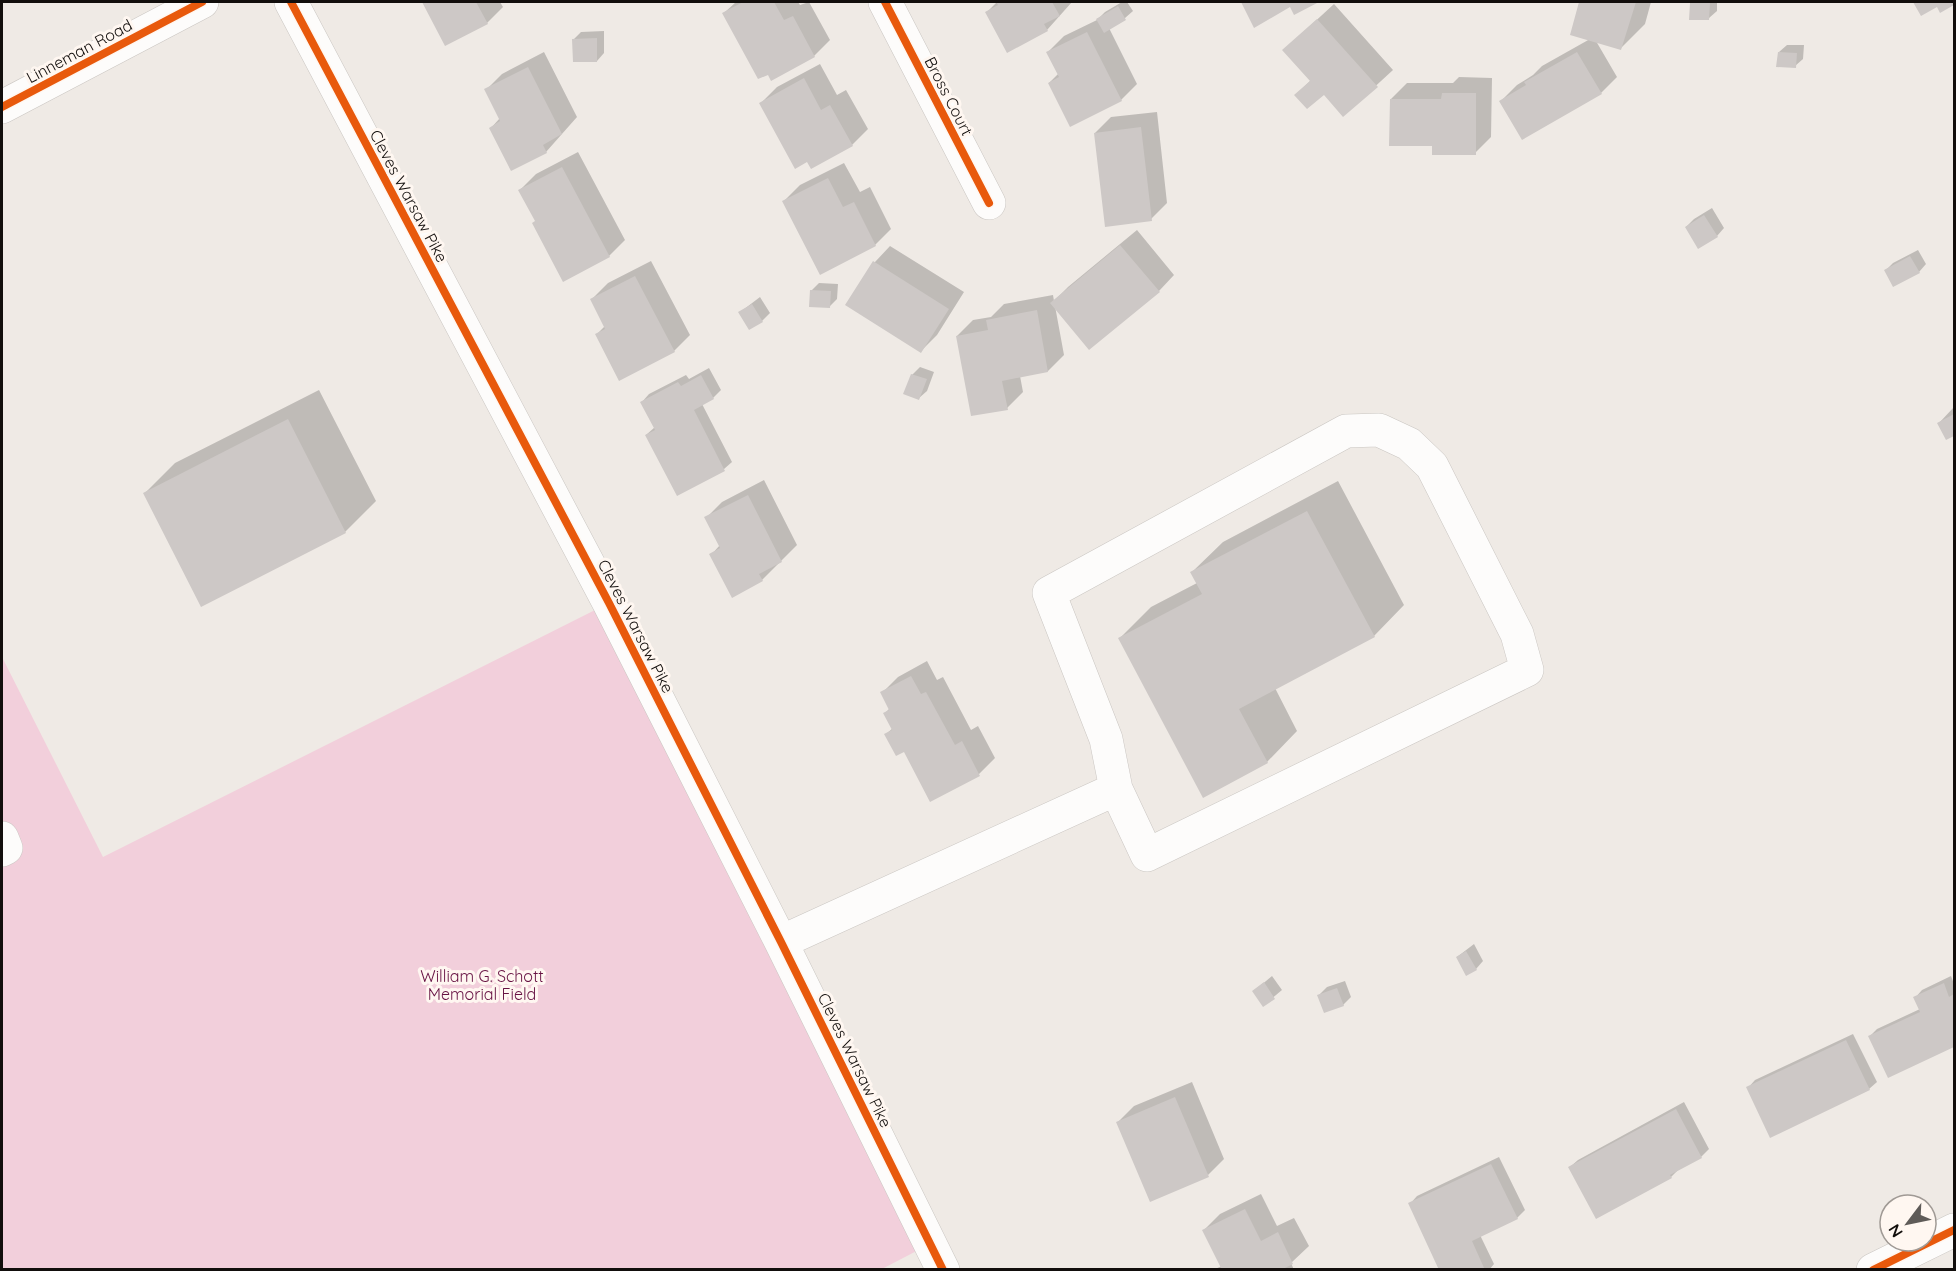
<svg xmlns="http://www.w3.org/2000/svg" width="1956" height="1271" font-family="Quicksand,sans-serif">
<style>
.green{fill:#f2cfdb}
.shadow{fill:#0003}
.building{fill:#cdc8c6}
.lines{fill:none;stroke-linecap:round;stroke-linejoin:round}
.minor-casing{stroke:#cac6c2;stroke-width:34}
.minor{stroke:#fdfcfb;stroke-width:33}
.cycleway-casing{stroke:#fff7f1;stroke-width:11}
.cycleway{stroke:#e8590c;stroke-width:8}
.labels{text-anchor:middle;stroke-width:6;stroke-linejoin:round;paint-order:stroke}
.street-label{font-size:16px;fill:#120e0c;stroke:#fff7f1}
.park-label{font-size:16px;fill:#671243;stroke:#fff7f1}
</style>
<rect width="100%" height="100%" fill="#efeae5"/>
<path class="green" d="M609,603L930,1244L880,1270L2,1269V657L103,857Z"/>
<path class="shadow" d="M424,2H500L503,7L487,23L446,44Z
M736,2H798L800,5L809,2L830,40L814,56L768,73L724,13Z
M997,2H1072L1047,30L987,12Z
M1122,2H1127L1133,11L1125,18L1109,28L1137,84L1121,100L1070,125L1049,83L1059,73L1048,52L1064,36L1097,20L1105,12Z
M1242,2H1315L1295,13L1291,5L1255,26Z
M1581,2H1651L1645,24L1621,48L1596,41L1617,77L1601,93L1501,101L1517,85L1533,75L1542,66L1590,39L1571,34Z
M1693,2H1717V11L1709,18L1691,3Z
M1915,2H1954V4L1941,11L1938,5L1921,14Z
M1334,4L1393,70L1344,115L1324,92L1296,95L1311,80L1284,50Z
M604,31V53L597,61L574,39L581,32Z
M1787,45H1804L1803,59L1795,66L1779,52Z
M544,52L577,117L546,152L491,128L500,118L486,90L502,74Z
M820,64L837,95L846,90L868,129L852,145L761,103L777,87Z
M1459,77L1492,78L1491,137L1475,153L1434,145L1391,99L1407,83H1453Z
M1157,112L1167,203L1151,219L1095,133L1111,117Z
M578,152L625,240L609,256L537,220L520,190L536,174Z
M844,163L860,192L870,187L891,229L875,245L784,201L800,185Z
M1712,208L1724,228L1717,236L1686,227L1694,219Z
M1137,230L1174,275L1159,291L1055,306L1064,355L1048,371L1020,376L1023,392L1007,408L957,336L973,320L991,317L1004,304L1053,295L1054,301L1068,287Z
M890,246L964,292L937,335L921,351L848,305L875,262Z
M1918,250L1926,264L1919,272L1886,270L1893,263Z
M651,261L690,335L674,351L597,334L605,326L592,299L608,283Z
M819,283L838,284L837,299L830,306L811,291Z
M760,297L770,313L762,321L739,313Z
M920,367L934,372L927,391L919,398L912,375Z
M709,368L721,390L713,398L702,404L732,462L724,469L677,494L646,435L655,427L642,402L649,394L686,375L689,379Z
M319,390L376,501L345,532L202,605L145,493L175,463Z
M1954,407V435L1947,438L1939,423Z
M764,480L797,545L762,580L711,555L720,545L706,518L722,502Z
M1338,481L1404,605L1374,636L1275,688L1297,731L1267,762L1120,638L1151,607L1197,583L1192,572L1223,542Z
M927,661L937,680L943,677L971,730L978,726L995,758L979,774L931,800L905,750L886,734L893,728L885,713L890,708L882,693L898,677Z
M1474,944L1483,961L1476,969L1457,957Z
M1272,976L1282,990L1264,1005L1254,991Z
M1951,976L1954,984V1045L1889,1076L1870,1036L1877,1029L1920,1009L1915,998L1922,990Z
M1345,981L1351,997L1343,1005L1319,995L1327,987Z
M1853,1034L1877,1082L1869,1089L1748,1088L1755,1080Z
M1192,1082L1224,1159L1208,1175L1118,1122L1134,1106Z
M1684,1102L1709,1149L1701,1157L1678,1170L1671,1177L1570,1167L1578,1160Z
M1499,1157L1525,1210L1517,1218L1480,1235L1494,1264L1489,1270H1441L1410,1204L1417,1196Z
M1261,1194L1277,1226L1294,1218L1309,1246L1291,1263L1294,1270L1215,1269L1222,1266L1204,1230L1220,1214Z"/>
<path class="building" d="M422,2H476L488,24L445,46Z
M743,2H774L784,20L793,16L815,57L771,81L768,75L758,79L722,13Z
M996,2H1052L1060,16L1044,24L1048,31L1007,53L985,12L998,5Z
M1241,2H1319L1294,15L1290,7L1254,28Z
M1579,2H1636L1621,50L1570,35Z
M1913,2H1954V5L1940,13L1937,7L1921,16Z
M1690,3H1710L1709,20H1689Z
M1118,6L1126,20L1104,33L1096,19Z
M1317,19L1378,87L1343,117L1324,95L1307,109L1294,95L1310,81L1282,50Z
M1087,32L1122,101L1070,127L1048,83L1059,77L1046,52Z
M597,38V62H573L572,39Z
M1577,52L1602,94L1522,140L1499,101L1526,85L1524,82Z
M1778,52L1797,53L1796,68L1776,67Z
M528,67L562,134L543,145L547,153L511,171L489,128L500,121L484,89Z
M804,78L821,110L830,105L853,146L811,169L807,162L795,169L759,103Z
M1442,93H1476V155H1432V146H1389L1390,99H1441Z
M1141,127L1152,221L1105,227L1094,133Z
M562,167L610,257L563,282L532,223L535,221L518,190Z
M828,178L843,207L854,202L876,246L820,275L782,201Z
M1704,215L1718,237L1698,249L1685,227Z
M1120,245L1160,292L1089,350L1050,303Z
M1910,256L1920,273L1893,287L1884,270Z
M873,261L949,309L921,353L845,305Z
M635,276L675,352L619,381L595,334L605,329L590,299Z
M810,290L831,291L830,308L809,307Z
M752,304L763,322L749,330L738,312Z
M1037,310L1048,372L1002,381L1008,410L971,416L956,336L988,330L986,320Z
M911,374L927,379L919,400L903,394Z
M701,375L714,399L694,410L725,471L677,496L645,435L655,430L640,402L678,382L681,386Z
M1954,414V436L1946,440L1937,423Z
M288,419L346,533L201,607L143,493Z
M748,495L782,562L759,574L763,581L732,598L709,554L720,548L704,517Z
M1307,511L1375,637L1239,709L1268,763L1203,798L1118,638L1202,594L1190,572Z
M911,676L921,694L926,692L955,745L962,741L980,776L930,802L904,752L896,756L884,734L892,730L883,713L889,710L880,692Z
M1466,951L1477,970L1466,976L1456,957Z
M1264,982L1275,999L1263,1007L1252,991Z
M1944,983L1949,997L1954,994V1047L1888,1078L1868,1036L1920,1012L1913,997Z
M1337,988L1344,1006L1324,1013L1317,995Z
M1846,1040L1870,1090L1770,1138L1746,1087Z
M1175,1097L1209,1177L1150,1202L1116,1122Z
M1676,1109L1702,1158L1670,1175L1672,1178L1596,1219L1568,1167Z
M1491,1164L1518,1219L1472,1241L1485,1270H1439L1408,1203Z
M1245,1209L1261,1241L1278,1232L1293,1264L1281,1270H1222L1202,1230Z"/>
<g class="lines">
<defs>
<path id="minor" d="M291,2L609,603L781,942L943,1270
M885,2L989,203
M2,107L202,2
M2,838L6,848L2,850
M781,942L1116,789L1147,855L1527,670L1517,634L1432,466L1409,444L1379,430L1346,431L1049,593L1106,739L1116,789
M1873,1270L1954,1230"/>
</defs>
<use href="#minor" class="minor-casing"/>
<use href="#minor" class="minor"/>
<defs>
<path id="cycleway" d="M291,2L609,603L781,942L943,1270
M885,2L989,203
M2,107L202,2
M1873,1270L1954,1230"/>
</defs>
<use href="#cycleway" class="cycleway-casing"/>
<use href="#cycleway" class="cycleway"/>
</g>
<g class="labels">
<g class="street-label">
<text transform="translate(79 51) rotate(-28)" y="6">Linneman Road</text>
<text transform="translate(949 96) rotate(63)" y="6">Bross Court</text>
<text transform="translate(409 196) rotate(62)" y="6">Cleves Warsaw Pike</text>
<text transform="translate(636 626) rotate(63)" y="6">Cleves Warsaw Pike</text>
<text transform="translate(855 1060) rotate(64)" y="6">Cleves Warsaw Pike</text>
</g>
<g class="park-label">
<text x="482" y="982">William G. Schott<tspan x="482" dy="18">Memorial Field</tspan></text>
</g>
</g>
<rect width="1956" height="1271" fill="none" stroke="#120e0c" stroke-width="6"/>
<g transform="translate(1908 1223) rotate(238)"><circle r="28" fill="#fff7f1" stroke="#a09a95" stroke-width="1.5"/>
<path d="M0-4.5L10 22L0 15L-10 22Z" fill="#5f5b58"/>
<text y="-9" font-size="16" font-weight="bold" text-anchor="middle" fill="#120e0c">N</text>
</g>
</svg>
